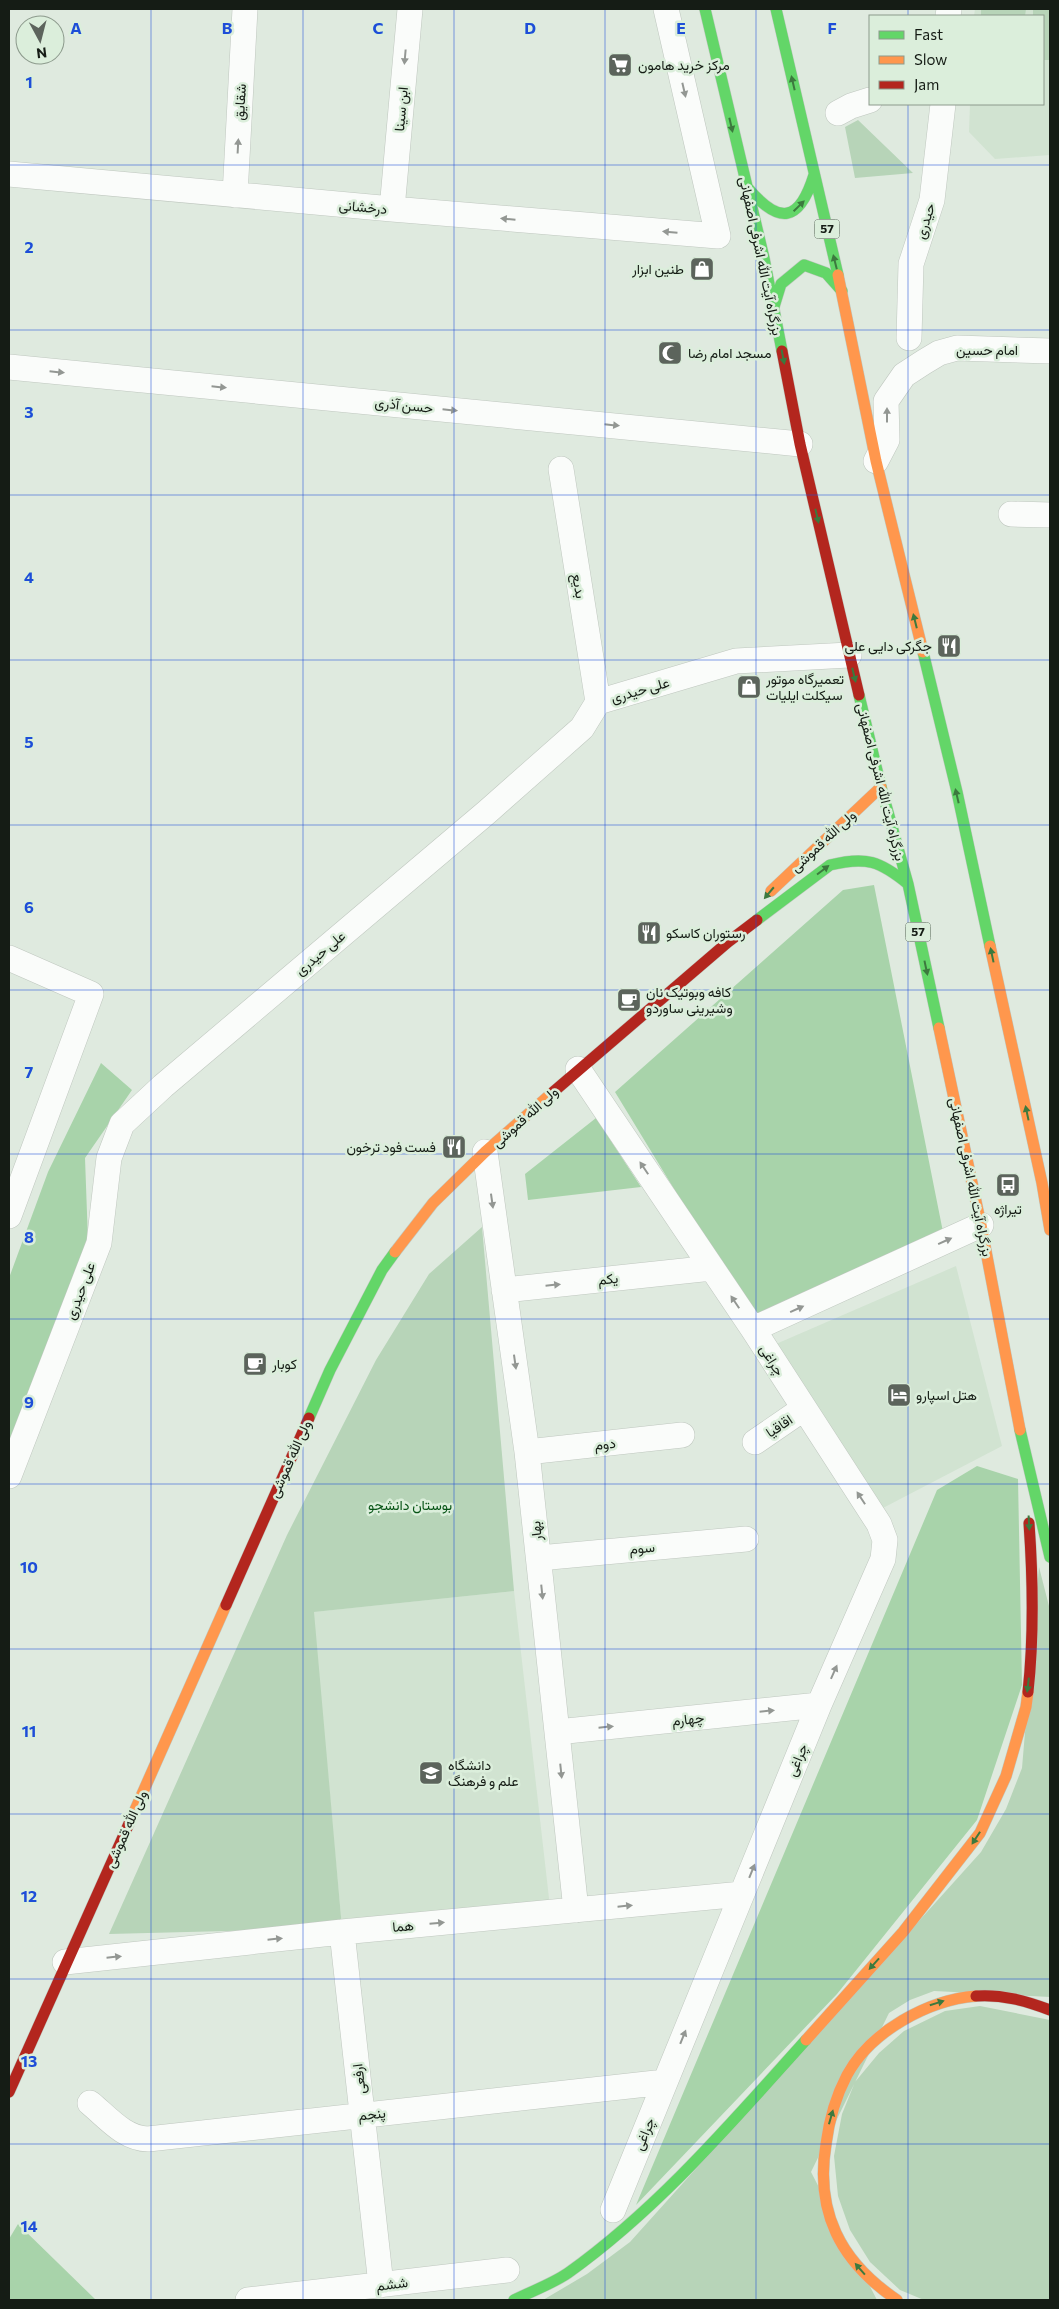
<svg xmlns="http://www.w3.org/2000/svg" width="1059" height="2309" font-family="Commissioner,Vazirmatn,sans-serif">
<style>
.built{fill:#d1e3d1}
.green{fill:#b7d4b8}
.forest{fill:#a8d3aa}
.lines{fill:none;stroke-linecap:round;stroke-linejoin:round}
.street-casing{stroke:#bfc7bf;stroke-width:26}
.fast-casing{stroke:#bfc7bf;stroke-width:12}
.slow-casing{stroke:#bfc7bf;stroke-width:12}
.jam-casing{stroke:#bfc7bf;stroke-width:12}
.street{stroke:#fafcfa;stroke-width:25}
.fast{stroke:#63d668;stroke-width:11}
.slow{stroke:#ff974d;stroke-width:11}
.jam{stroke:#b3261e;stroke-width:11}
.oneway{fill:#939793}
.oneway2{fill:#3c793e}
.grid{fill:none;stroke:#1d4ed8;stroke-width:1;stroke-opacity:0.55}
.labels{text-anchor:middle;stroke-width:5;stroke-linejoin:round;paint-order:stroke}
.shield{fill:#dbeedb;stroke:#505b50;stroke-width:1}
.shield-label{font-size:12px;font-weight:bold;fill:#151c15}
.poi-label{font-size:14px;fill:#151c15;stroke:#dbeedb;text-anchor:start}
.street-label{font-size:14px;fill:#151c15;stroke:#dbeedb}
.park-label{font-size:14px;fill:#075416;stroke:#dbeedb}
.grid-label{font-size:16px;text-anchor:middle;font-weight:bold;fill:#1d4ed8;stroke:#dbeedb;stroke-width:5;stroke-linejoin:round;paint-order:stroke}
</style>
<rect width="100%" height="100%" fill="#dfeadf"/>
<path class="built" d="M975,9H1050V155L995,159L969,132L970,104H1043V16H974Z
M956,1266L1002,1446L881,1509L776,1344Z
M514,1591L550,1907L342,1928L313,1612Z"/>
<path class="green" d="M981,9H1026L1025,16H981Z
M1033,9H1050V60H1043V16H1033Z
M858,120L913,173L855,178L845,127Z
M482,1227L514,1591L314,1612L342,1928L109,1934L287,1535L376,1360L429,1274Z
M1039,1567L1050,1610V1997L934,1991L910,2000L889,2013L811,2172L877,2300H543L587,2274L630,2242L981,1852L1006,1809L1022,1768Z
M980,2006L1050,2020V2300H924L900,2290L870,2262L850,2230L838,2196L834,2156L842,2114L855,2082L879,2053L904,2031L945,2011Z"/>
<path class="forest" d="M874,885L943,1232L752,1317L615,1092L843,890Z
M101,1063L132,1090L85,1158L88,1241L9,1445V1278L48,1172Z
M596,1118L641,1187L528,1200L525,1174Z
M977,1466L1018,1479L1022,1685L977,1820L837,1994L636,2205L937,1490Z
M18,2224L96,2300H9V2239Z"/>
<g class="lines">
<defs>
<path id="street" d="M948,16L949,9
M838,113L851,106L870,100
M9,174L392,209L718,236L666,9
M235,195L245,9
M392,209L410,9
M909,338L911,264L932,200L943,104
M9,367L800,444
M876,461L887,440L886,401L904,375L924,362L939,353L957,348L1050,351
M561,469L598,702
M1011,514L1050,515
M9,958L91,994L9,1216
M578,1069L753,1329L879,1524L885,1540L883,1559L819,1705L613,2210
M485,1152L527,1452L576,1910
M504,1290L712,1268
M753,1329L981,1225
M755,1442L803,1409
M527,1452L682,1435
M9,1476L99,1243L109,1158L122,1124L163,1086L487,812L582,728L598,702L736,661L849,655
M539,1558L746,1539
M557,1732L819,1705
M342,1932L381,2285
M65,1962L342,1932L742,1894
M90,2103C108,2118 125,2139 148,2139L665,2082
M248,2300L507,2270"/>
<path id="fast" d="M705,9L764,258L782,351
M776,9L838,275
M747,187C779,225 799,223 814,175
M773,310L781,284L804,265L826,273L842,291
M923,652L957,792L990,946
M859,695L881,787L908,884L939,1028
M757,920L830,865C866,856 880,861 908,884
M309,1418L330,1370L382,1270L395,1252
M1020,1430L1050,1557
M514,2300C532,2291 552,2284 568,2273C659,2208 732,2122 806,2040"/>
<path id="slow" d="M838,275L876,461L923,652
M771,891L881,787
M990,946L1042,1183L1050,1230
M939,1028L981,1225L1020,1430
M395,1252L433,1203L485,1152L552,1093
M131,1819L226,1605
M806,2040L903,1932L980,1833L1006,1776L1026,1707L1028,1692
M897,2300C872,2283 849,2261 836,2233C823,2205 821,2174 826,2144C829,2120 836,2096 847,2075C871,2031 928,2000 976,1996"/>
<path id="jam" d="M782,351L800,444L859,695
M552,1093L728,942L757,920
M226,1605L309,1418
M1028,1692C1034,1637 1033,1579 1029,1523
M976,1996C1002,1994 1026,2001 1050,2010
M9,2092L131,1819"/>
</defs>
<use href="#street" class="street-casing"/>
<use href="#fast" class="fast-casing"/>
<use href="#slow" class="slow-casing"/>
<use href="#jam" class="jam-casing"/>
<use href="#street" class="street"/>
<use href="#fast" class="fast"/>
<use href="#slow" class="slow"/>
<use href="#jam" class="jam"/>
</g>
<defs><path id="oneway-solid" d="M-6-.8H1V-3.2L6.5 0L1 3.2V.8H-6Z" transform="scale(1.25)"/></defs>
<g class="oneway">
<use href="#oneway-solid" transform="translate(405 57) rotate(95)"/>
<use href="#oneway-solid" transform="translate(684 90) rotate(77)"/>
<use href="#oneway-solid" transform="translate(238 146) rotate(-87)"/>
<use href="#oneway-solid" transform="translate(508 219) rotate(-175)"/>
<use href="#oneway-solid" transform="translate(670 232) rotate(-175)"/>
<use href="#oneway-solid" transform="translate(57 372) rotate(6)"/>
<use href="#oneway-solid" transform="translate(219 387) rotate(6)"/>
<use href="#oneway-solid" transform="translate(450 410) rotate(6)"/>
<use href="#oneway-solid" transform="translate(887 415) rotate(-90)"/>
<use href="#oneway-solid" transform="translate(612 425) rotate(6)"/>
<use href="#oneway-solid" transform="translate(644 1168) rotate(-124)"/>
<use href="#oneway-solid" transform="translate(492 1201) rotate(82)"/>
<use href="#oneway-solid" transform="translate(945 1241) rotate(-24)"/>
<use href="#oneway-solid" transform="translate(553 1285) rotate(-6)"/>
<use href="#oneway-solid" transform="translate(735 1302) rotate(-124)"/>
<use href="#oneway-solid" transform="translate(797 1309) rotate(-24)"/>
<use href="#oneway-solid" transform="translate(515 1362) rotate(82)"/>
<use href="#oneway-solid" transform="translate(861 1498) rotate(-123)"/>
<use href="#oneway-solid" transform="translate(542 1592) rotate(84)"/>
<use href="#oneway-solid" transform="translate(834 1672) rotate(-66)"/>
<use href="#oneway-solid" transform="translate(767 1711) rotate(-6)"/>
<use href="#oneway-solid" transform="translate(606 1727) rotate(-6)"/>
<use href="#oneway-solid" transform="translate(561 1771) rotate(84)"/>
<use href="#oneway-solid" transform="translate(752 1871) rotate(-68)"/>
<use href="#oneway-solid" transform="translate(625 1906) rotate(-6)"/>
<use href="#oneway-solid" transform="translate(437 1923) rotate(-5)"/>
<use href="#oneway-solid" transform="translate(275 1939) rotate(-6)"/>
<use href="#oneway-solid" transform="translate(114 1957) rotate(-6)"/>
<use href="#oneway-solid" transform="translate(683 2037) rotate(-68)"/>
</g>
<g class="oneway2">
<use href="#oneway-solid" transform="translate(793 83) rotate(-103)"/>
<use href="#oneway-solid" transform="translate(731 125) rotate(77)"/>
<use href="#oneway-solid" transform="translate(799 206) rotate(-44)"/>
<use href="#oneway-solid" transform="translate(835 262) rotate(-104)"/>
<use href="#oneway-solid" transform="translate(783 357) rotate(79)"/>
<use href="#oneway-solid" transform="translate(817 516) rotate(77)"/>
<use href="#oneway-solid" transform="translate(915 621) rotate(-104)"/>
<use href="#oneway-solid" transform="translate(854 675) rotate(76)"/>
<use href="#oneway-solid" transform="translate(957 796) rotate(-103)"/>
<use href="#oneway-solid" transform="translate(823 870) rotate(-37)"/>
<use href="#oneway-solid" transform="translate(769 893) rotate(130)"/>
<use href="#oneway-solid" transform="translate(992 955) rotate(-102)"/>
<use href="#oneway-solid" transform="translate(926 968) rotate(78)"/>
<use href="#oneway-solid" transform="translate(1027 1113) rotate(-102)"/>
<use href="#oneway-solid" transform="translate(1029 1523) rotate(87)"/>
<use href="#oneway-solid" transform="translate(1028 1685) rotate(97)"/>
<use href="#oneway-solid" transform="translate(976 1838) rotate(123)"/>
<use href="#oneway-solid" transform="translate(874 1964) rotate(132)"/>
<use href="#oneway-solid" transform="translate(937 2003) rotate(-17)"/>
<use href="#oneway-solid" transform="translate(831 2117) rotate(-74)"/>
<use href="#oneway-solid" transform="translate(860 2269) rotate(-131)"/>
</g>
<path class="grid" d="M151,9V2300M303,9V2300M454,9V2300M605,9V2300M756,9V2300M908,9V16M908,104V2300M9,165H1050M9,330H1050M9,495H1050M9,660H1050M9,825H1050M9,990H1050M9,1154H1050M9,1319H1050M9,1484H1050M9,1649H1050M9,1814H1050M9,1979H1050M9,2144H1050"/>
<defs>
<symbol id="supermarket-square" viewBox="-11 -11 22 22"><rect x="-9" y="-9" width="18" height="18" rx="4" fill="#5c645c" stroke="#dbeedb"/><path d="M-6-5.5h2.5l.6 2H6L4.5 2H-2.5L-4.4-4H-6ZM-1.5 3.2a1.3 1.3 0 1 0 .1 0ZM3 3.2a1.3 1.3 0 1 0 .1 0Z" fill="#fff"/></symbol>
<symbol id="shop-square" viewBox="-11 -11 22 22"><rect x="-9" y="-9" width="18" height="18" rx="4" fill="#5c645c" stroke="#dbeedb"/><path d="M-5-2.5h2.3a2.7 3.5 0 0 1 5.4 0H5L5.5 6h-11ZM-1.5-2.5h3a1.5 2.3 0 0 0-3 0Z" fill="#fff"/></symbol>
<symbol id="mosque-square" viewBox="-11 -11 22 22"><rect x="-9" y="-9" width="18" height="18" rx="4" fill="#5c645c" stroke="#dbeedb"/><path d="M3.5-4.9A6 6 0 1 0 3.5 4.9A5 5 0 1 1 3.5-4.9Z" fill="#fff"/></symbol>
<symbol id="restaurant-square" viewBox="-11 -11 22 22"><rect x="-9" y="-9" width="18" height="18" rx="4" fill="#5c645c" stroke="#dbeedb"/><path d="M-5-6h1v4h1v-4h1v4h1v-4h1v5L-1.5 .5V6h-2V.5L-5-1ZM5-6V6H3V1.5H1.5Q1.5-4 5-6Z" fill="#fff"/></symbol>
<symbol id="cafe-square" viewBox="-11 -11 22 22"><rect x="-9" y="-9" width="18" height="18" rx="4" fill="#5c645c" stroke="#dbeedb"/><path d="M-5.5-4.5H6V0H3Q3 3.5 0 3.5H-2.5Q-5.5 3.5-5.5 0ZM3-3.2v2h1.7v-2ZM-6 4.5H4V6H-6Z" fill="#fff"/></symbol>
<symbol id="bus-square" viewBox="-11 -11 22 22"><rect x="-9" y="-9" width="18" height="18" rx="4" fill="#5c645c" stroke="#dbeedb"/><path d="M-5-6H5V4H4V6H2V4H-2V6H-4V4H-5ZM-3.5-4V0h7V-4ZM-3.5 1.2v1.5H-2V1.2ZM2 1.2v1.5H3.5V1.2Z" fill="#fff"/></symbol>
<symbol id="hotel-square" viewBox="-11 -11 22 22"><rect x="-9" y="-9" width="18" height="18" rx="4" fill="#5c645c" stroke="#dbeedb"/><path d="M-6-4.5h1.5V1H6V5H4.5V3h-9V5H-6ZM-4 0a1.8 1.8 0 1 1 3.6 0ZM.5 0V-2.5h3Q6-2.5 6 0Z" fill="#fff"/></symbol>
<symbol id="university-square" viewBox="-11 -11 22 22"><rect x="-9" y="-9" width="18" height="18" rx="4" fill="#5c645c" stroke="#dbeedb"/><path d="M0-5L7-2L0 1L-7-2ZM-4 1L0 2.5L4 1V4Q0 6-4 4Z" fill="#fff"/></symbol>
</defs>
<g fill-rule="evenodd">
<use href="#supermarket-square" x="606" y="51" width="28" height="28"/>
<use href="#shop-square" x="688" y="255" width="28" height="28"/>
<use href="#mosque-square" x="656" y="339" width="28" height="28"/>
<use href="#restaurant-square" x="935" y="632" width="28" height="28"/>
<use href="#shop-square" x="735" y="673" width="28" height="28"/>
<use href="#restaurant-square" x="635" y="919" width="28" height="28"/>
<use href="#cafe-square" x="615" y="986" width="28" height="28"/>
<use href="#restaurant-square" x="440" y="1133" width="28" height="28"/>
<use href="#bus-square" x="994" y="1171" width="28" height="28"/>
<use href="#cafe-square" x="241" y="1350" width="28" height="28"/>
<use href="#hotel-square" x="885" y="1381" width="28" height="28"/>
<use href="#university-square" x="417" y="1759" width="28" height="28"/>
</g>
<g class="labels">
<g class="shield">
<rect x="814.5" y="219.5" width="25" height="19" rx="4"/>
<rect x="905.5" y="922.5" width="25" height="19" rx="4"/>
</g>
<g class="shield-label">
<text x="827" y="233">57</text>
<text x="918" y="936">57</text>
</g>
<g class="poi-label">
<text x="638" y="70">مرکز خرید هامون</text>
<text x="684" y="274" text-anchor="end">طنین ابزار</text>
<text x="688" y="358">مسجد امام رضا</text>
<text x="932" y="651" text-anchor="end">جگرکی دایی علی</text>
<text x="766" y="684">تعمیرگاه موتور<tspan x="766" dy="16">سیکلت ایلیات</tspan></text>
<text x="666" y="938">رستوران کاسکو</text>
<text x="646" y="997">کافه وبوتیک نان<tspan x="646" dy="16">وشیرینی ساوردو</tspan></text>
<text x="436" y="1152" text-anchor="end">فست فود ترخون</text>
<text x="1008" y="1214" text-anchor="middle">تیراژه</text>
<text x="272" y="1369">کوبار</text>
<text x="916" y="1400">هتل اسپارو</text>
<text x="448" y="1770">دانشگاه<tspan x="448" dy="16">علم و فرهنگ</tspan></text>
</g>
<g class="street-label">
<text transform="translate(240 102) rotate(-87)" y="5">شقایق</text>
<text transform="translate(401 109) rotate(-85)" y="5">ابن سینا</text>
<text transform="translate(363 207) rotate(5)" y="5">درخشانی</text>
<text transform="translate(925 221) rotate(-73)" y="5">حیدری</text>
<text transform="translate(761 256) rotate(78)" y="5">بزرگراه آیت الله اشرفی اصفهانی</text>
<text x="987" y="355">امام حسین</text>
<text transform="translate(404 405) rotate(6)" y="5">حسن آذری</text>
<text transform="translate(579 586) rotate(81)" y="5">بدیع</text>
<text transform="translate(640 690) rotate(-16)" y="5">علی حیدری</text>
<text transform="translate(881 782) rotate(76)" y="5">بزرگراه آیت الله اشرفی اصفهانی</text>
<text transform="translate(823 841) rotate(-43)" y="5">ولی الله قموشی</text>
<text transform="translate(320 953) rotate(-40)" y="5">علی حیدری</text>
<text transform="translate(525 1117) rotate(-42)" y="5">ولی الله قموشی</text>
<text transform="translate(971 1177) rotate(78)" y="5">بزرگراه آیت الله اشرفی اصفهانی</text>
<text transform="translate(608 1279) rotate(-6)" y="5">یکم</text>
<text transform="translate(80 1291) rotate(-69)" y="5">علی حیدری</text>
<text transform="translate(772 1360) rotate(58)" y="5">چراغی</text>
<text transform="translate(779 1426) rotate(-34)" y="5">اقاقیا</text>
<text transform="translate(605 1444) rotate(-6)" y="5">دوم</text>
<text transform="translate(290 1459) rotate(-66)" y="5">ولی الله قموشی</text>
<text transform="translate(536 1531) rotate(-96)" y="5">بهار</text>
<text transform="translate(642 1548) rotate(-5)" y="5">سوم</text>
<text transform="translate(688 1719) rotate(-6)" y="5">چهارم</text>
<text transform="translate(797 1760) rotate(-68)" y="5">چراغی</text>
<text transform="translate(126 1829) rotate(-66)" y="5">ولی الله قموشی</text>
<text transform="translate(403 1926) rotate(-5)" y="5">هما</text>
<text transform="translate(359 2079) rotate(-97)" y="5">ارفعی</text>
<text transform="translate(372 2114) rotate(-6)" y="5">پنجم</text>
<text transform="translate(644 2134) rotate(-68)" y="5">چراغی</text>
<text transform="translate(392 2284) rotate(-7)" y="5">ششم</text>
</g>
<g class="park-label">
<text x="410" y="1510">بوستان دانشجو</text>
</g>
</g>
<g class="grid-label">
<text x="76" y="34">A</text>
<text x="227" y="34">B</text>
<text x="378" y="34">C</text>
<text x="530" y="34">D</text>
<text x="681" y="34">E</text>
<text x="832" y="34">F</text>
<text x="29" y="88">1</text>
<text x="29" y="253">2</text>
<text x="29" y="418">3</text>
<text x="29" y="583">4</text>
<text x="29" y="748">5</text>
<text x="29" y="913">6</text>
<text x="29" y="1078">7</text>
<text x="29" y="1243">8</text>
<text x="29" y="1408">9</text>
<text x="29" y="1573">10</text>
<text x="29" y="1737">11</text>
<text x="29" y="1902">12</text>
<text x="29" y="2067">13</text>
<text x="29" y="2232">14</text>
</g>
<rect width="1059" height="2309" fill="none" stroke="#151c15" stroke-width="20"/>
<rect x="869" y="15" width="175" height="90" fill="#dbeedb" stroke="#8c9a8c"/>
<rect x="879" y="31" width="25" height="8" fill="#63d668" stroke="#8c9a8c"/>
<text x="914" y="40" font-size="15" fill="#151c15">Fast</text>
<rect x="879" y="56" width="25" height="8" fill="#ff974d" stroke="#8c9a8c"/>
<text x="914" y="65" font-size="15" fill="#151c15">Slow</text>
<rect x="879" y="81" width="25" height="8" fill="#b3261e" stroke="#8c9a8c"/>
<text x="914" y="90" font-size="15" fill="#151c15">Jam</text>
<g transform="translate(40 40) rotate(173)"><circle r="24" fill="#dbeedb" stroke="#8c9a8c"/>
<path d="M0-4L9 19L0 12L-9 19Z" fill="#5c645c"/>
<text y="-8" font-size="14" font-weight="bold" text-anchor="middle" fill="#151c15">N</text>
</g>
</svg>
